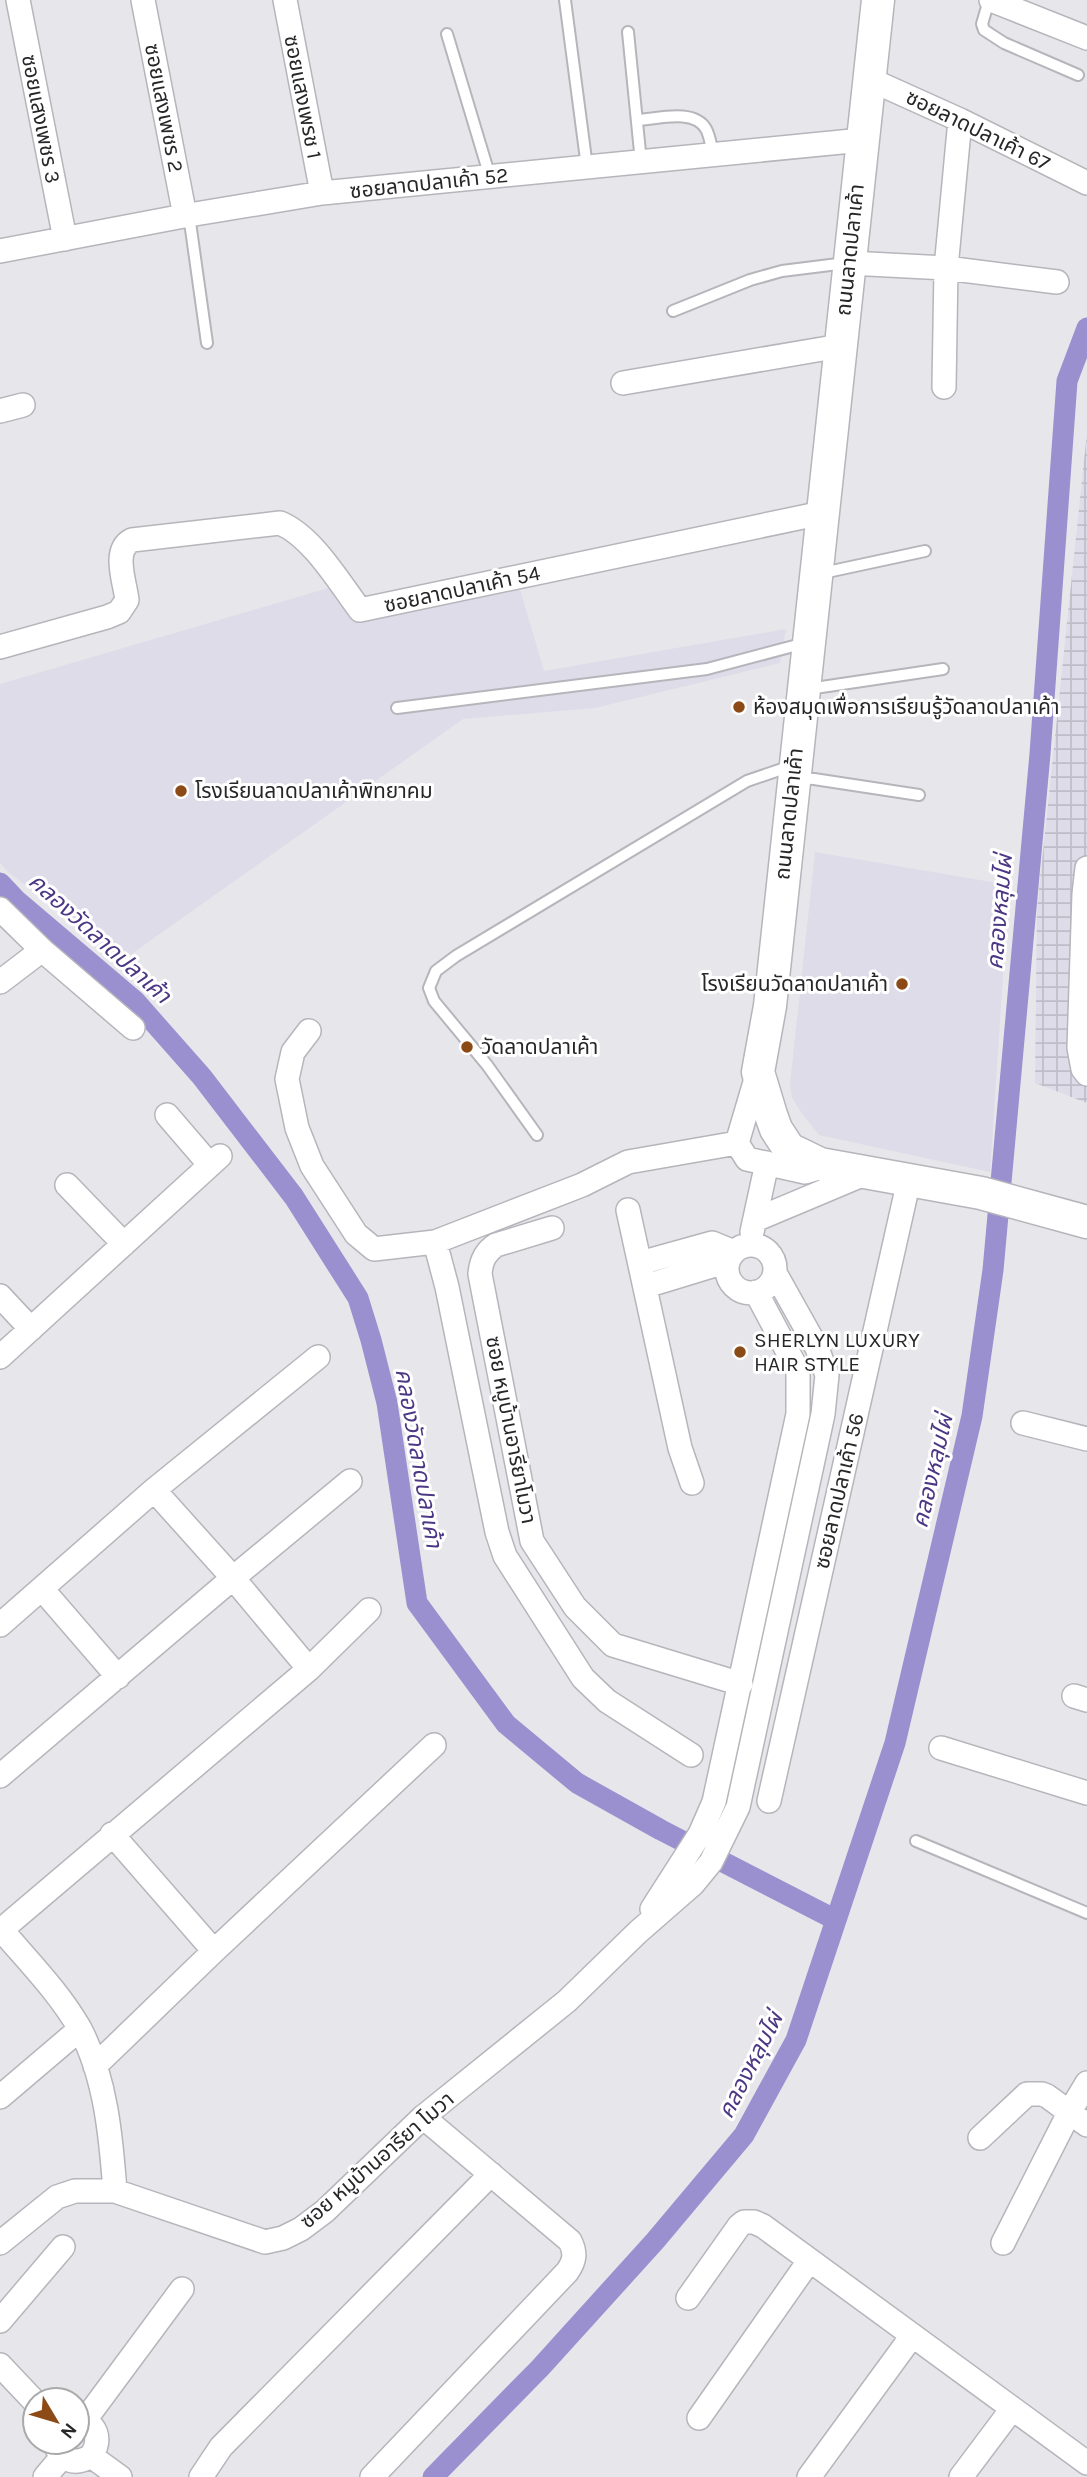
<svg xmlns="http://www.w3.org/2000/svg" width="1087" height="2477" font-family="Karla,'Noto Sans Thai',sans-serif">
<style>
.built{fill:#dedce9}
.industrial{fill:url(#industrial-grid)}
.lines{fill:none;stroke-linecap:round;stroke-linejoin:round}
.canal{stroke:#9a8fcf;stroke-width:21}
.service-casing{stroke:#b6b5bb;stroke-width:14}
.minor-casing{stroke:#b6b5bb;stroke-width:26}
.secondary-casing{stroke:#b6b5bb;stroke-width:35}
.service{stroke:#fff;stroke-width:10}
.minor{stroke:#fff;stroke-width:23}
.secondary{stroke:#fff;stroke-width:32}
.poi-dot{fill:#8c4b16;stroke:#fff;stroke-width:2.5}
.labels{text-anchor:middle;stroke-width:6;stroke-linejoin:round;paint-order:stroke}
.street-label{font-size:21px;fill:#272729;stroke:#fff}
.poi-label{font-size:21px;fill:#272729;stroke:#fff;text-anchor:start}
.water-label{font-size:23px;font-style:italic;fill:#4b3784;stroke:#fff}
</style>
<defs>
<pattern id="industrial-grid" width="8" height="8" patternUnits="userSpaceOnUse" patternTransform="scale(1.75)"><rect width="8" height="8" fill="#dedce9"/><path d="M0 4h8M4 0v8" fill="none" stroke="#bebdc8"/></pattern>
</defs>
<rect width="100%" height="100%" fill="#e6e6eb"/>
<path class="built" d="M519,586L544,671L786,629L780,663L595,708L463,719L123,960L8,872L0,863V684L332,587L355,620Z
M815,852L1009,885L990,1172L819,1135L803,1115L792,1098L790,1084Z"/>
<path class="industrial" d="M1087,432V1103L1035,1083L1037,909Z"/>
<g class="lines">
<path class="canal" d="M0,883L16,900L135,1001L202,1077L294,1197L358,1298L371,1340L387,1403L417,1603L506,1724L577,1783L661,1830L836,1920
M433,2477L540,2368L655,2241L744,2135L796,2040L895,1743L972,1416L993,1270L1040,754L1067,381L1087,328"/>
<defs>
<path id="service" d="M565,0L587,167
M989,0L982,24L984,30L1004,43L1078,75
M628,32L641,162
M447,34L490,177
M638,120C657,119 694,108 706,129C710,136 711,147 714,156
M189,215L207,343
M673,311L750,280L782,271L846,263
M818,574L925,551
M808,689L943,669
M397,708L707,669L805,643
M797,778L814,779L919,795
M537,1135L487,1065L434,1001L429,988L436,971L456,956L747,781L791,766
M916,1841L1087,1913"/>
<path id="minor" d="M18,0L65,239
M143,0L185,216
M285,0L322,193
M991,0L1087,38
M869,79L960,120L1087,183
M0,251L189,215L322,193L862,140
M849,263L946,268L1057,282
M623,383L840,346
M944,387L946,268L960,120
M0,411L23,405
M0,647L107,617L119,612L127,600C125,582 112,550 132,540L280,523C312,536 339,582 360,610L822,513
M1087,868L1084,894L1079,1048L1083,1069L1087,1074
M0,909L42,950L133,1028
M0,982L42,950
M309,1031L293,1052L287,1079L297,1128L312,1166L356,1234L374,1249L435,1242L582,1185L628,1162L737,1143
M758,1072L737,1143L747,1159L805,1172L825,1166
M167,1115L210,1165
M67,1185L124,1244
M628,1210L680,1448L692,1483
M755,1220L867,1173
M552,1228L496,1245C485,1252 481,1261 480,1274L532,1541L575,1607L613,1645L741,1684
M752,1232L767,1163
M435,1242L447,1287L497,1532L505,1556L583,1678L607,1701L691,1755
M727 1269a24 24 0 1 1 48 0a24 24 0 1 1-48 0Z
M640,1263L712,1243L734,1252
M646,1286L728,1261
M0,1296L31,1329
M0,1357L220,1156
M1023,1423L1087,1439
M154,1490L233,1578L309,1669
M42,1589L118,1677
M0,1625L154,1490L318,1357
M1074,1696L1087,1700
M941,1748L1087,1793
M0,1776L233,1578L350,1481
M769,1801L909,1180
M112,1834L214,1951
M652,1909L700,1834L714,1802L798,1414V1371L756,1292
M0,1928C27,1960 59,1992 80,2029C106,2078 111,2138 115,2191
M0,1931L309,1669L369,1610
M95,2066L214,1951L434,1745
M0,2097L80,2029
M980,2138L1027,2094H1042L1047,2096L1087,2125
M0,2243L57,2197L75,2191H115L265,2242L283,2238L301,2229L325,2211L423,2117L567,2001L638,1932L693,1884L711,1862L738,1807L823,1414L827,1375L817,1348L775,1273
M1003,2243L1069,2113L1087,2083
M688,2298L739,2226L744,2222H754L763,2226L1087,2463
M0,2321L63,2247
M0,2365L35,2402
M699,2418L809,2261
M85,2420L182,2289
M55,2442C59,2461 75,2466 91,2456C102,2440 97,2422 77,2419
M91,2456L120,2477
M45,2477L62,2457
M201,2477L221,2447L491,2174
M372,2477L567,2272C575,2261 576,2253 570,2241L423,2117
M809,2477L912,2336
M961,2477L1012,2409"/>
<path id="secondary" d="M878,0L770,1006L758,1072L771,1115L776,1129L789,1149L820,1164L981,1193L1087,1222"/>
</defs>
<use href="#service" class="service-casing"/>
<use href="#minor" class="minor-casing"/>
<use href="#secondary" class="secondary-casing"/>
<use href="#service" class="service"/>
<use href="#minor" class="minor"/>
<use href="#secondary" class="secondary"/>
</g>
<g class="poi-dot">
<circle cx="739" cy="707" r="7"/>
<circle cx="181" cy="791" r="7"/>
<circle cx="902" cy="984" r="7"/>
<circle cx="467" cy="1047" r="7"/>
<circle cx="740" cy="1352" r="7"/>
</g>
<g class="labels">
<g class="street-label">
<text transform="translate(303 97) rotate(79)" y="7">ซอยแสงเพรช 1</text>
<text transform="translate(164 108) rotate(79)" y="7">ซอยแสงเพชร 2</text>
<text transform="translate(41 119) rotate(79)" y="7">ซอยแสงเพชร 3</text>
<text transform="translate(978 130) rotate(26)" y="7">ซอยลาดปลาเค้า 67</text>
<text transform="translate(429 183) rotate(-6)" y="7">ซอยลาดปลาเค้า 52</text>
<text transform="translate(850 250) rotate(-84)" y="7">ถนนลาดปลาเค้า</text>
<text transform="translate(462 589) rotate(-12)" y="7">ซอยลาดปลาเค้า 54</text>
<text transform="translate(789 814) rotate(-84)" y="7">ถนนลาดปลาเค้า</text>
<text transform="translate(511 1430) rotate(79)" y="7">ซอย หมูบ้านอารียาโมวา</text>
<text transform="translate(839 1491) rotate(-77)" y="7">ซอยลาดปลาเค้า 56</text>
<text transform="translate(377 2160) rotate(-41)" y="7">ซอย หมูบ้านอารียา โมวา</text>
</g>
<g class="poi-label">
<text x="753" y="714">ห้องสมุดเพื่อการเรียนรู้วัดลาดปลาเค้า</text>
<text x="195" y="798">โรงเรียนลาดปลาเค้าพิทยาคม</text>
<text x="888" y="991" text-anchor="end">โรงเรียนวัดลาดปลาเค้า</text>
<text x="481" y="1054">วัดลาดปลาเค้า</text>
<text x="754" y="1347">SHERLYN LUXURY<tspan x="754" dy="24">HAIR STYLE</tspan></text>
</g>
<g class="water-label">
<text transform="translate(999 912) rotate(-85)" y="8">คลองหลุมไผ่</text>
<text transform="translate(100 938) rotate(42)" y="8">คลองวัดลาดปลาเค้า</text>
<text transform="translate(419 1458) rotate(80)" y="8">คลองวัดลาดปลาเค้า</text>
<text transform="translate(932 1471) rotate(-77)" y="8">คลองหลุมไผ่</text>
<text transform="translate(750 2065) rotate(-63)" y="8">คลองหลุมไผ่</text>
</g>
</g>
<g transform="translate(56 2421) rotate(128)"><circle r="33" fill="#ffffff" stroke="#a9a9a9" stroke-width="2"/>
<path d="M0-5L12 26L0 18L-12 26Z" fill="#8c4b16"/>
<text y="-10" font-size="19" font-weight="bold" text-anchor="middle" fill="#272729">N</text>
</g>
</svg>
